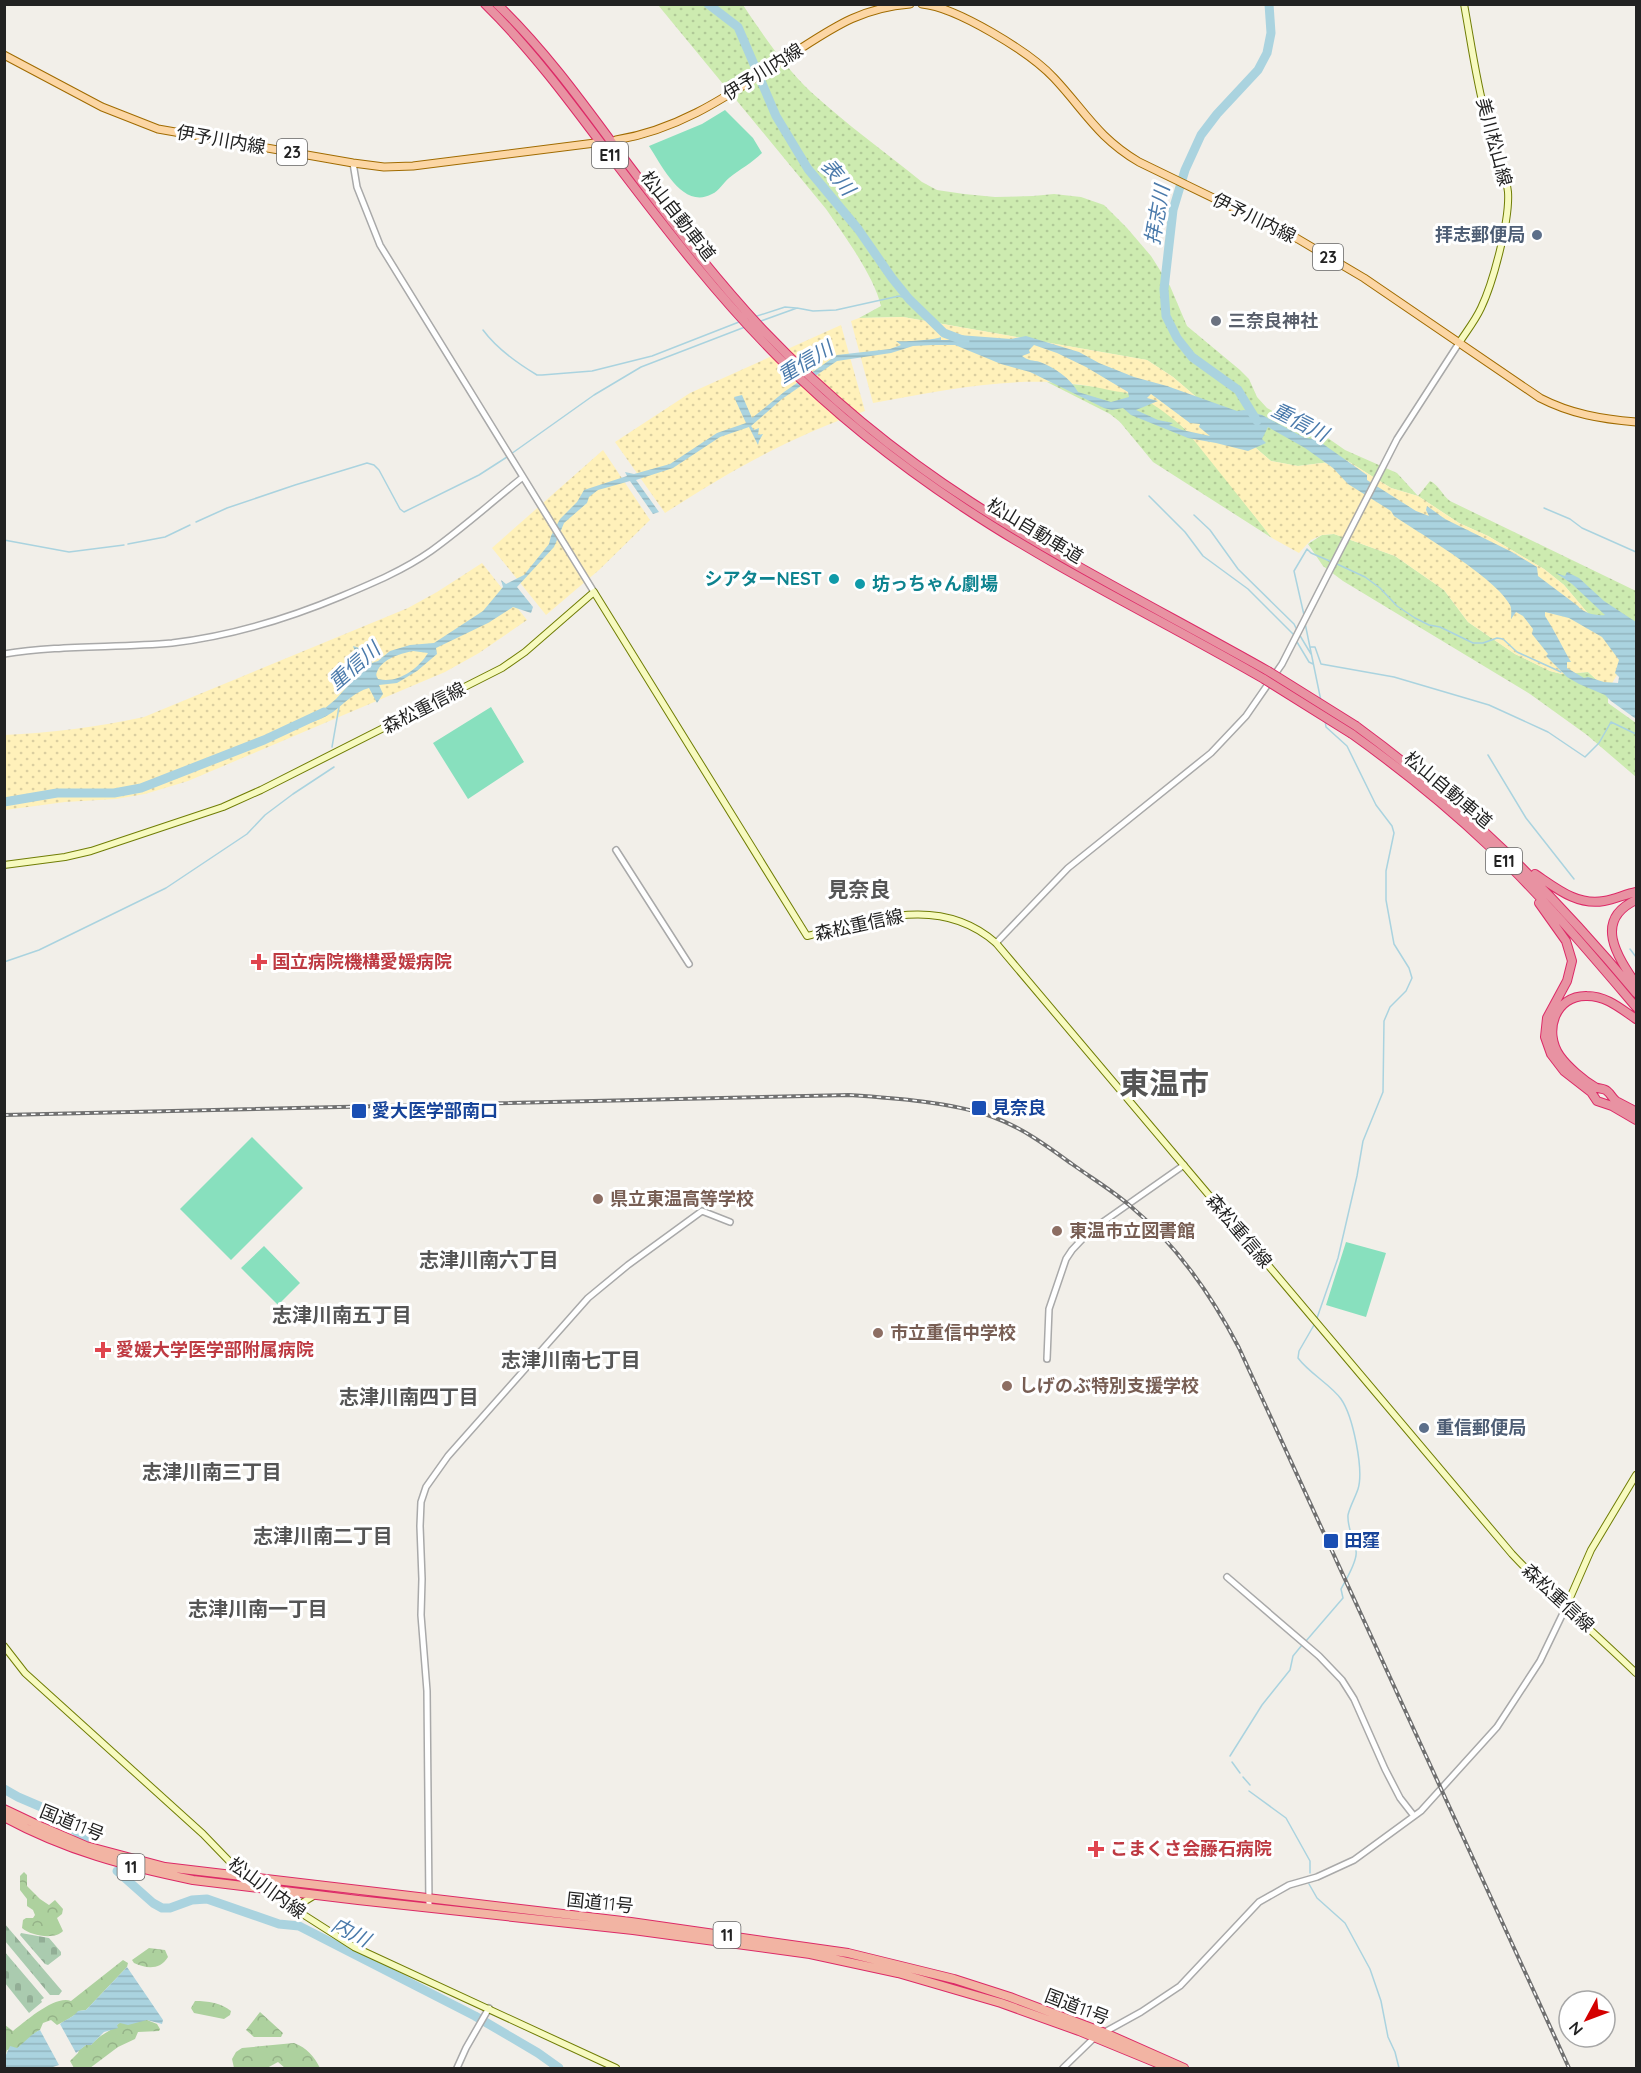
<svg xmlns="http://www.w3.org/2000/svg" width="1641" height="2073" font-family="Quicksand,'Noto Sans JP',sans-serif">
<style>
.grass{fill:url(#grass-dots)}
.forest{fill:url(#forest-crowns)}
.sand{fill:url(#sand-dots)}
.cemetery{fill:url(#cemetery-stones)}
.pitch{fill:#88e0be}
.water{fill:url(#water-rules);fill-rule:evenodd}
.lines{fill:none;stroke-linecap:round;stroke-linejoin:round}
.stream{stroke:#aad3df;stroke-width:1.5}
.river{stroke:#aad3df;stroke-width:9}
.tertiary-casing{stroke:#a9a9a9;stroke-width:8}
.secondary-casing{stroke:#707d05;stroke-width:8}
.primary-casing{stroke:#a06b00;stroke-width:9}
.trunk-casing{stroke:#dc2a67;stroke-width:10}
.motorway-casing{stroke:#dc2a67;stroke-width:10}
.tertiary{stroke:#fff;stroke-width:5}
.secondary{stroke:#f7fabf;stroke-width:6}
.primary{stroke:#fcd6a4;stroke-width:7}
.trunk{stroke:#f2b4a3;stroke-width:8}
.motorway{stroke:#e892a2;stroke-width:8}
.rail-casing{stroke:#707070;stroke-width:4}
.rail{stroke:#fff;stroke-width:1.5;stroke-dasharray:4.5;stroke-linecap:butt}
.motorway-bridge-casing{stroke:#dc2a67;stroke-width:10;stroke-linecap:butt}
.motorway-bridge{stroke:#e892a2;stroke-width:8}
.service-dot{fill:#5c6f8a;stroke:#fff;stroke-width:2}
.worship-dot{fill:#6b7280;stroke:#fff;stroke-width:2}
.culture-dot{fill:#0f9aa8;stroke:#fff;stroke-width:2}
.health-dot{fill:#e0444e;stroke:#fff;stroke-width:2}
.transit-dot{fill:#1a4fb4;stroke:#fff;stroke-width:2}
.education-dot{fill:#8d6e63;stroke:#fff;stroke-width:2}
.labels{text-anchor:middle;stroke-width:6;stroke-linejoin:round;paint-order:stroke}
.shield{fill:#fff;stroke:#646464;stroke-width:1.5}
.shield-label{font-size:16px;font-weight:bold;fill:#222}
.street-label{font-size:18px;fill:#222;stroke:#fff}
.service-label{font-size:18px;font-weight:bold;fill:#4e5e75;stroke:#fff;text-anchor:end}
.worship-label{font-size:18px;font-weight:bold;fill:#5b616d;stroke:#fff;text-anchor:start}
.culture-label{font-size:18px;font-weight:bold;fill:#0d838f;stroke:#fff;text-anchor:end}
.health-label{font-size:18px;font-weight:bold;fill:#be3a42;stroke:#fff;text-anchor:start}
.transit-label{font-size:18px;font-weight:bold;fill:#164399;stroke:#fff;text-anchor:start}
.education-label{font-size:18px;font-weight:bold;fill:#785e54;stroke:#fff;text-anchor:start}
.water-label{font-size:20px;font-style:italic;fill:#4a7aab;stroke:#fff}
.neighbourhood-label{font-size:20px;font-weight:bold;fill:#555;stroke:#fff}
.quarter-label{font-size:21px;font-weight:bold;fill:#555;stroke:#fff}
.town-label{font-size:30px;font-weight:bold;fill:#555;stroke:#fff}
</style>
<defs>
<pattern id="grass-dots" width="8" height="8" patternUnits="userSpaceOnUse" patternTransform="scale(1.5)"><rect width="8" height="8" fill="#cdebb0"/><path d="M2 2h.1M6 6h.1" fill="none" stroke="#b0c997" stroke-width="1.8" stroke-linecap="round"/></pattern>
<pattern id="forest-crowns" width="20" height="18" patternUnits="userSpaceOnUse" patternTransform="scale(1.5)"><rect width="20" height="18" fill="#add19e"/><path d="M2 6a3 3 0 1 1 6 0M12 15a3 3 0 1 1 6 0" fill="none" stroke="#95b388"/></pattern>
<pattern id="sand-dots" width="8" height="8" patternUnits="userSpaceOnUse" patternTransform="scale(1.5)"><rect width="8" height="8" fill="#fff1ba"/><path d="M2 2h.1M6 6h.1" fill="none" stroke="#dacea0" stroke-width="1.8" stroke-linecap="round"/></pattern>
<pattern id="cemetery-stones" width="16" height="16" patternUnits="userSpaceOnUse" patternTransform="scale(1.5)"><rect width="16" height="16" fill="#aacbaf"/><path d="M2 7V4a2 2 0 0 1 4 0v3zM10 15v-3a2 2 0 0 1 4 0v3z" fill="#92ae96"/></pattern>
<pattern id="water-rules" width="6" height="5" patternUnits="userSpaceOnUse" patternTransform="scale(1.5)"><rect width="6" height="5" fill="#aad3df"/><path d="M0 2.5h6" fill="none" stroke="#92b5bf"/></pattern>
</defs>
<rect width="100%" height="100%" fill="#f2efe9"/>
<path class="grass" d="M658,5H743C763,35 784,66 811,92C846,124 885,152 922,182L937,190L964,194L995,197L1033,196L1054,194L1081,197L1104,205L1127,228L1151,256L1170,286L1187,326L1240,370L1249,379L1257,397L1267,408L1309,431L1322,434L1345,450L1397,473L1418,496L1430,481C1439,485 1442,495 1450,501L1636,591V634L1597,624L1564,585L1544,569L1488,536L1459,523L1418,496L1391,488L1346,460L1298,466L1271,461L1173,377L1147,360L903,317L859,318L881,306C874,276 844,235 826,209Z
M1047,382C1077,385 1109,386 1137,396C1175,410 1200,446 1224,476C1239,497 1256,517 1272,538L1153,462L1120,422L1110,414Z
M1334,534L1395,556L1444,590L1468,622L1515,654L1550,671L1562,674L1588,672L1608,690V703L1636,723V777L1587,735L1530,694L1343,581L1323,566L1308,544L1322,535Z"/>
<path class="forest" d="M24,1872L27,1875V1886L40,1899L49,1905L55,1900L63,1909L62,1914L57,1918L63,1931C55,1940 31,1936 22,1928L23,1920L26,1918H33L35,1915L33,1910L27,1906V1899L20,1890V1876Z
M149,1948L165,1950L168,1957C160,1970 147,1969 134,1963L132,1960Z
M123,1960L128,1963L127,1967L86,2010L79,2011C75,2016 63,2022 57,2025L51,2020L43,2023L40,2030C32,2034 28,2044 18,2048C15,2049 11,2049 7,2050L5,2057V2025L13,2031C26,2021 55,1995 71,2001Z
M195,2001C208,2001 221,2003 231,2011L230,2015L224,2019L194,2013L191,2008Z
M260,2012L283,2033L281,2037H254L246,2030Z
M140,2020H147L157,2024L160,2029L159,2031L138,2032L135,2039L118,2047L90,2068H74L70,2061L78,2053L79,2050L86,2045H91C101,2033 111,2032 120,2022Z
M294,2043C307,2048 314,2056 320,2068H285L278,2062L267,2068H234L232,2059L236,2052L242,2048Z"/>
<path class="sand" d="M903,317L1147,360L1173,377L1271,461L1298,466L1346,460L1391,488L1418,496L1459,523L1488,536L1544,569L1564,585L1597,624L1636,643L1608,690L1588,672L1562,674L1550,671L1515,654L1468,622L1444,590L1395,556L1334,534L1322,535L1311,540L1299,553L1272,538L1185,429C1171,417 1156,405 1140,397C1131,393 1119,392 1109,390C1031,371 950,389 873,403L851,321L859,318Z
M841,325L865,411C790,437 731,470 665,513L615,442L690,393Z
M603,450L650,520L599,570L546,615L492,548Z
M482,563L527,620L479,653L445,672L188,781L145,794L116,799L65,802L5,810L4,735C51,733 98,727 144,717L408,608L437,592Z"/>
<path class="cemetery" d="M4,1923L62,1991L59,1995H50L5,1941Z
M21,1933L49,1938L61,1952V1955L48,1965L45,1964L20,1935Z
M4,1951L44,1998L41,2000L42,2002L29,2013L5,1983Z"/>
<path class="pitch" d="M725,110L753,138L762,153C752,163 740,169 729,178C723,183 719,191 712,194C683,210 662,166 649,146L702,124Z
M491,707L524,762L468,799L433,743Z
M252,1137L303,1188L231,1260L180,1209Z
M1346,1242L1386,1253L1366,1317L1326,1305Z
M264,1246L300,1283L278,1305L241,1268Z"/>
<path class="water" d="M959,335L1011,339L1026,336L1079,352L1099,363L1134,377L1167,386L1237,411L1244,410L1262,415L1305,438L1316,439L1367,475V480L1416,511L1429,516L1426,510L1427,506L1445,519L1512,552L1537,567L1538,576L1578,606C1583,613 1596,616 1605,615L1572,584L1556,573L1565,576L1567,572L1579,578L1604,601L1636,622V719L1611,701L1605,695L1579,684L1567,677L1546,656L1548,654L1532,634L1533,629L1523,616L1516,612L1511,619C1511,615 1512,609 1510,605C1497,579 1421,534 1394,516L1391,511L1348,484L1333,468L1305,448L1268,427L1262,439L1266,443L1248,451L1216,443L1188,438L1131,415L1123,408L1112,410L1104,408L1030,372L1001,364L955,345H932L913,346L891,353L837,361L782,399L751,426L754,430L759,428L758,435L763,434L759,441L758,445L749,427L720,437L673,468L636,480L659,512L653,514L630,481L598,490L589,497L587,503L564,523L554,547L517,587L533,607L531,613L513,607L488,623L436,648L437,654L417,671L397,683L379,685L383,694L377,703L369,688C354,692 345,703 333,712C324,718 316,721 306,724L336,699L354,679L352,678L359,663L353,646L363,649L370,654L372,663L378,661L390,651L410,645L434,643L483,611L503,587L501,580L506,584L524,575L549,544L551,536L560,519L577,502L584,490L627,476L625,472L634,474L670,464L717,433L746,423L734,397L742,395L752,418L784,392L837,355L890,349L901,345L896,341C902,342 936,340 941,337V340H949ZM1034,345L1057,353L1086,367L1128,392L1129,397L1111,402L1078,392C1071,379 1054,367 1040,362C1033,360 1028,361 1022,356L1030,353L1029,350ZM1151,394L1190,423L1200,424L1199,427L1210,436L1182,430L1169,425L1173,423L1158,420L1136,410L1158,401L1147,398ZM1545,612L1569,618L1602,637L1619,660L1615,673L1619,677L1618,683L1604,682L1588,677L1584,678L1567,668V662H1571C1562,647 1555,631 1545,616ZM413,651L428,653C418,669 398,684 378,679L376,675C380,659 399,654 413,651Z
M127,1967L163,2020L162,2024L147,2020L128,2025L120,2023L117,2025L118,2028L104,2032L91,2045H86L76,2053L60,2024C66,2019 74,2017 78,2011L86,2010Z
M40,2030L59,2065L50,2068H5V2057L10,2046L17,2048C25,2042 31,2034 40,2030Z"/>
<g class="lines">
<path class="stream" d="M754,317L785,307L796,308
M761,321L797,308L813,311L836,310L899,296L909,299
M483,330C497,349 517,363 537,375H542L592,371L652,356L739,322
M511,454L594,395L641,367L745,327
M1149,496L1185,532L1203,556L1248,589L1294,635
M1544,508L1570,519L1582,528L1636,552
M1194,515L1210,530L1238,569L1294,624L1297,630
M196,522L227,508L295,485L367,463L374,465L379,470L400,509L404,512L479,475L507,457
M4,540L69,552L124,545
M128,544L165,537L190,525
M1337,564L1365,577L1380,588L1397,606L1415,618L1429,625L1440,627L1473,643H1483L1497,638L1503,639L1517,652L1561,672
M1304,615L1294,571L1307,549L1311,553L1332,562
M1305,623L1321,701
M1299,634L1311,654
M1297,642L1309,662L1313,664
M1311,647H1315L1321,664L1394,677L1489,705L1548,732L1585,757L1599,743L1611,722L1636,734
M332,747L339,707
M1488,755L1526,818L1574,879
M1630,949L1636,957
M4,962L39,950L166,888L247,834L265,815L293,794L334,767
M1317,1318L1338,1258L1357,1176L1363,1141L1383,1092L1384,1021L1390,1007L1406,991L1412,978L1409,968L1394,944L1386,900V871L1394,833L1392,826L1376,805L1347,746L1326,727L1325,720
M1306,1641L1343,1598L1341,1589C1346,1580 1358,1560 1356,1551C1354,1539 1347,1528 1348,1515C1350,1506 1355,1498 1358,1489C1364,1470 1353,1416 1341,1399C1331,1385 1309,1373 1298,1358L1299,1351L1314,1325
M1230,1756L1262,1705L1290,1670L1293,1656L1302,1645
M1232,1762L1240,1773
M1243,1777L1250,1785
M1249,1791L1286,1818L1310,1861V1873
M1309,1884L1317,1898L1345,1923L1370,1969L1381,2001L1388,2037L1395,2052L1399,2068"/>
<path class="river" d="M708,4L738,27L776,116L808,169L858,229L892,278L909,299L944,333L965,341
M1257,421L1238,390L1192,357L1177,338L1166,316L1164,289L1173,210L1185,170L1201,135L1217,114L1258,70L1267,53L1271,33L1269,4
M4,802L57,793H114L141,788L264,740L324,712
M4,1789L18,1797L53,1812L85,1839
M117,1871L153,1903L162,1908H170L192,1900L207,1899L279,1924L299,1926L475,2016L538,2053L559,2068"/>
<defs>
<path id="tertiary" d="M353,163L357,187L380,245L594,592
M4,654C60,645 116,648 172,643C232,636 287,619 342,596C373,583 404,570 431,551C463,528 493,501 523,477
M616,850L689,964
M996,943L1068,868L1211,753L1246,716L1282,664L1397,439L1459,343
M1047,1359L1049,1309L1066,1259L1072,1250L1090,1231L1184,1165
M1227,1577L1319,1656L1342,1680L1354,1699L1385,1769L1400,1798L1414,1816
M429,1906L427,1691L421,1615L422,1579L420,1526L421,1502L426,1487L448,1456L588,1298L628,1265L702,1211L730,1222
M457,2068L466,2048L489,2008
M1063,2068L1094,2038L1141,2012L1180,1986L1259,1902L1289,1885L1317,1877L1354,1860L1421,1811L1497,1727L1540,1661L1566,1607"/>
<path id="secondary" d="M1459,343C1466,332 1475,321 1481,308C1493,283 1510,220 1508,192C1505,167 1493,142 1486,117C1476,80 1471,42 1464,4
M4,865L65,857L91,851L223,807L261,790L502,668L525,652L594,592L807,936C871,921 939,893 996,943L1512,1554C1551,1596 1595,1633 1636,1673
M1566,1607L1591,1550L1636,1475
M4,1646L25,1673L203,1834L232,1864L304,1915L354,1947L616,2068
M304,1915L301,1912L302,1903L315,1895"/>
<path id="primary" d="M922,4C956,7 1030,52 1054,78C1085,111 1097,137 1139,162L1298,239L1364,278L1540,398C1571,414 1601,419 1636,422
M4,55L102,107L158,129L353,163L384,167L413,166L595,143
M616,140C683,129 733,92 789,56C830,30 858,8 910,4"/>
<path id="trunk" d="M4,1809L42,1827L86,1846L165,1867L631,1922L848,1953L954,1979L1010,1997L1105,2033L1184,2068
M4,1817C67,1851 125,1866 193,1880L358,1900L633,1930L810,1954L898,1973L1001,2003L1079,2031L1169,2068"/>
<path id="motorway" d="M485,4C535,53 576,110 618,166C669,233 720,299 780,359C836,415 898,464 963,507C1059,571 1164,621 1264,679
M497,4C542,47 580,99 616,148C663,211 710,273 763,330C825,395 895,453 971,502C1067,564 1169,615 1268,671
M1356,726C1464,805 1551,891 1636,993
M1352,734C1401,769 1447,806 1491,848C1543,897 1590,953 1636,1007
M1535,874C1556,888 1577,906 1604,901C1615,899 1626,894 1636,892
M1636,900C1593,920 1617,956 1636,984
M1539,903L1566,941L1572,961L1567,981L1547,1018L1545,1037L1551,1054L1564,1071L1591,1092L1597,1101L1612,1106L1636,1120
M1636,1019C1621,1009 1607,996 1587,996C1555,995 1543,1032 1560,1056C1568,1067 1583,1080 1595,1087C1598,1089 1604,1088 1607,1091C1611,1094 1612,1098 1616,1101C1623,1105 1630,1108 1636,1112"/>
</defs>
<use href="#tertiary" class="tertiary-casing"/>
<use href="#secondary" class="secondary-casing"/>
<use href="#primary" class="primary-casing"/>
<use href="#trunk" class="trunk-casing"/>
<use href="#motorway" class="motorway-casing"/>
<use href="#tertiary" class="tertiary"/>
<use href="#secondary" class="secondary"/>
<use href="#primary" class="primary"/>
<use href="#trunk" class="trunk"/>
<use href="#motorway" class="motorway"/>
<defs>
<path id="rail" d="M4,1115L849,1095C894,1098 951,1102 993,1117C1023,1128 1047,1146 1072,1164C1090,1177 1110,1189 1128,1204C1175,1243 1211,1294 1239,1348L1569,2068"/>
</defs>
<use href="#rail" class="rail-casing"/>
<use href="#rail" class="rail"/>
<defs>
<path id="motorway-bridge" d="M1268,671L1356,726
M1264,679L1352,734"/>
</defs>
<use href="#motorway-bridge" class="motorway-bridge-casing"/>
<use href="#motorway-bridge" class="motorway-bridge"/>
</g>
<g class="service-dot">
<circle cx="1537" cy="235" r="6"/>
<circle cx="1424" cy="1428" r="6"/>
</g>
<circle class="worship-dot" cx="1216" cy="321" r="6"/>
<g class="culture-dot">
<circle cx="834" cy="579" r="6"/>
<circle cx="860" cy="584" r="6"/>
</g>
<g class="health-dot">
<path d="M256 953h6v6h6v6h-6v6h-6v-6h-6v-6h6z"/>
<path d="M100 1341h6v6h6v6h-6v6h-6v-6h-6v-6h6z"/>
<path d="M1093 1840h6v6h6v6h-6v6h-6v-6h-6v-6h6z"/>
</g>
<g class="transit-dot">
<rect x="971" y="1100" width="16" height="16" rx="3"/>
<rect x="351" y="1103" width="16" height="16" rx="3"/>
<rect x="1323" y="1533" width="16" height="16" rx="3"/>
</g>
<g class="education-dot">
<circle cx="598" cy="1199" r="6"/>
<circle cx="1057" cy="1231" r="6"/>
<circle cx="878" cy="1333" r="6"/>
<circle cx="1007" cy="1386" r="6"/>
</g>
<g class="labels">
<g class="shield">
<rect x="277" y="139" width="30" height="26" rx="4.5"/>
<rect x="592" y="142" width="36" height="26" rx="4.5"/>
<rect x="1313" y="244" width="30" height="26" rx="4.5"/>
<rect x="1486" y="848" width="36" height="26" rx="4.5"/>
<rect x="117.5" y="1854" width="27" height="26" rx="4.5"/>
<rect x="713.5" y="1922" width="27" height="26" rx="4.5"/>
</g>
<g class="shield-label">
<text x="292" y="158">23</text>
<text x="610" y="161">E11</text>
<text x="1328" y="263">23</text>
<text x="1504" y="867">E11</text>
<text x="131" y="1873">11</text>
<text x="727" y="1941">11</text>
</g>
<g class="street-label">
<text transform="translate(763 72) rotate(-32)" y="6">伊予川内線</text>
<text transform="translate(221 140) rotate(10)" y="6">伊予川内線</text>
<text transform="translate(1494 142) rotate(75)" y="6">美川松山線</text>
<text transform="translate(678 216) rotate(52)" y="6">松山自動車道</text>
<text transform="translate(1254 218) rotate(26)" y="6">伊予川内線</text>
<text transform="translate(1035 531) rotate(31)" y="6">松山自動車道</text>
<text transform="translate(424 708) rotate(-27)" y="6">森松重信線</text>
<text transform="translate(1448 790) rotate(40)" y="6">松山自動車道</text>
<text transform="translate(859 925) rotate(-12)" y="6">森松重信線</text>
<text transform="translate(1239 1231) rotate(50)" y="6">森松重信線</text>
<text transform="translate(1558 1598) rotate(43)" y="6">森松重信線</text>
<text transform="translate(72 1823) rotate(22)" y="6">国道11号</text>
<text transform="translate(267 1888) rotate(36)" y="6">松山川内線</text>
<text transform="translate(600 1903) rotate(6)" y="6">国道11号</text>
<text transform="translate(1077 2007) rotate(21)" y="6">国道11号</text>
</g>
<g class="service-label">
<text x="1525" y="241">拝志郵便局</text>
<text x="1436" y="1434" text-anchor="start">重信郵便局</text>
</g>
<g class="worship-label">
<text x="1228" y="327">三奈良神社</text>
</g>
<g class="culture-label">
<text x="822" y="585">シアターNEST</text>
<text x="872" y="590" text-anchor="start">坊っちゃん劇場</text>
</g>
<g class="health-label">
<text x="272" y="968">国立病院機構愛媛病院</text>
<text x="116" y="1356">愛媛大学医学部附属病院</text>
<text x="1110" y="1855">こまくさ会藤石病院</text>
</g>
<g class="transit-label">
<text x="992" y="1114">見奈良</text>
<text x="372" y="1117">愛大医学部南口</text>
<text x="1344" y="1547">田窪</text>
</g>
<g class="education-label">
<text x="610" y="1205">県立東温高等学校</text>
<text x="1069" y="1237">東温市立図書館</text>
<text x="890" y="1339">市立重信中学校</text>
<text x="1019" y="1392">しげのぶ特別支援学校</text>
</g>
<g class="water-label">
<text transform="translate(838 177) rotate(51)" y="7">表川</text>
<text transform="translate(1157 215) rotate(-80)" y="7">拝志川</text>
<text transform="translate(805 362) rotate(-31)" y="7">重信川</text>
<text transform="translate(1300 422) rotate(27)" y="7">重信川</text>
<text transform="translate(354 666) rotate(-41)" y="7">重信川</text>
<text transform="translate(351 1932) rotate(27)" y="7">内川</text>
</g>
<g class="neighbourhood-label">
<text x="489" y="1267">志津川南六丁目</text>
<text x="342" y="1322">志津川南五丁目</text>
<text x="571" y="1367">志津川南七丁目</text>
<text x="409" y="1404">志津川南四丁目</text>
<text x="212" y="1479">志津川南三丁目</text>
<text x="323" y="1543">志津川南二丁目</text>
<text x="258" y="1616">志津川南一丁目</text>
</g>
<g class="quarter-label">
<text x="859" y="897">見奈良</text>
</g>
<g class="town-label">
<text x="1164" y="1094">東温市</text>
</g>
</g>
<rect width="1641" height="2073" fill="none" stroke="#222222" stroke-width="12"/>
<g transform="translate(1587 2019) rotate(229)"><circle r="28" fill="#ffffff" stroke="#a7a7a7" stroke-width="1.5"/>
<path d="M0-4.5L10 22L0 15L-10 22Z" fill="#d40000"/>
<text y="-9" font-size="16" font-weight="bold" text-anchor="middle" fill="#222222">N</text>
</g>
</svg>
